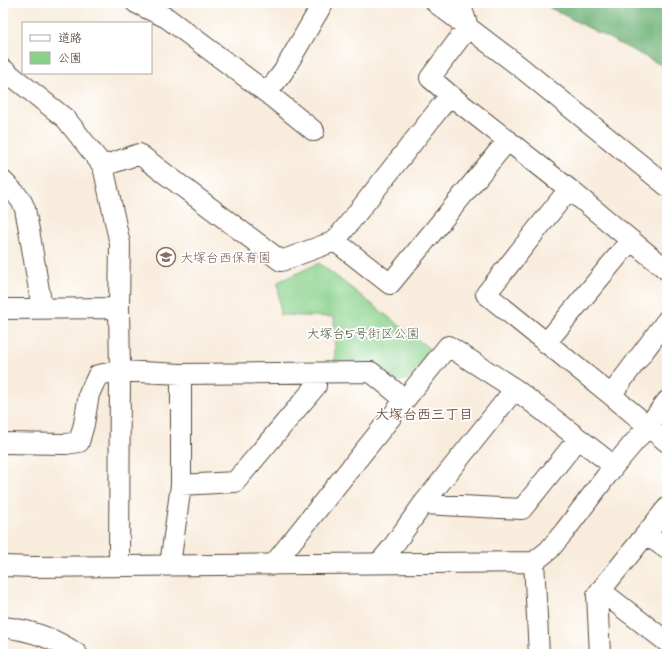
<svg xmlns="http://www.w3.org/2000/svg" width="670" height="657" font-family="'Architects Daughter','Klee One',sans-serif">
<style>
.green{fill:#8ad18c;stroke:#627e55}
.forest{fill:#6fb378;stroke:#556e4b}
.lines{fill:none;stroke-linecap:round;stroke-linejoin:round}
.minor-casing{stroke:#57473a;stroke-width:22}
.minor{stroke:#fff;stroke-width:20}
.labels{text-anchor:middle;stroke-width:3.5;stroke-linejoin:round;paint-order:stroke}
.education-label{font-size:13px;fill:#785e54;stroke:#fff;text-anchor:start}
.park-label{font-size:13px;fill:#535c3f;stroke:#fff}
.neighbourhood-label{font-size:14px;font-weight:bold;fill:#735342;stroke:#fff}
</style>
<rect width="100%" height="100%" fill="#fff"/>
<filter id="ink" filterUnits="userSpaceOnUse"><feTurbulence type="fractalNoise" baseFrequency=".025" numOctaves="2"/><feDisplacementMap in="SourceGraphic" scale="8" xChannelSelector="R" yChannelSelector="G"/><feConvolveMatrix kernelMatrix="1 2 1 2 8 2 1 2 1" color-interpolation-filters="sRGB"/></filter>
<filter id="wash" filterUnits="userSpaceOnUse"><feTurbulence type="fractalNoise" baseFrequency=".012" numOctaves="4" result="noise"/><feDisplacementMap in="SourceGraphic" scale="16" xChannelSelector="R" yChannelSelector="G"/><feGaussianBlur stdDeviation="0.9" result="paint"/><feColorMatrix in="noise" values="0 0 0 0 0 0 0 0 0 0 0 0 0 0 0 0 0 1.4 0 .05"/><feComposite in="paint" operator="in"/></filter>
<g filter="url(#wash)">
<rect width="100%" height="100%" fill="#f8ecdc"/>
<path class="green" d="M319,263L431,350L409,379L397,382L371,362H335L334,317L280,315L278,282Z"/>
<path class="forest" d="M547,3H654L667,13V68L550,8Z"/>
</g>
<g filter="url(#ink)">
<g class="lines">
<defs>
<path id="minor" d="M136,3L167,18L267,93L314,131
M436,3L519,66L667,186
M460,3L468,27L430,78L450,95L569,189L667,270
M3,69L66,119L103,166L120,244L119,308L120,371L119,566
M267,93L283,72L323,3
M103,166L139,154L281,261L335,241L450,95
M3,181L16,194L22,202L25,209L29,230L42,308
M569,189L486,294L611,395L667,442
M335,241L390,284L508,140
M3,309L119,308
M546,343L631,240
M611,395L667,320
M3,443L66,444L79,442L84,424L89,394L98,375L120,371L181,374L371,372L404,399
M181,485L235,482L316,386V373
M423,504L522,509L578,439
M647,535L667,549
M534,562L539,654
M379,563L391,549L423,504L515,389
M170,565L181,485V374
M273,565L448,346L515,389L614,466
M3,566L35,567C201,565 368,563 534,562L549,550L564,532L614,466L648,426L667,401
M601,591L667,642
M3,627C29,630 56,639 77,654
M600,654L597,595L667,508"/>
</defs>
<use href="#minor" class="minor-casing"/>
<use href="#minor" class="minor"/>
</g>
</g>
<defs>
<symbol id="school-ring" viewBox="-11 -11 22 22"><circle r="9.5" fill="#fff" stroke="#8d6e63" stroke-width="1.5"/><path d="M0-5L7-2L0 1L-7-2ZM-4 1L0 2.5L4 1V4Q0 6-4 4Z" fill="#8d6e63"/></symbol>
</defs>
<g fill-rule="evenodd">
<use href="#school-ring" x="155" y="246" width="22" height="22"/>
</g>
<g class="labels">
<g class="education-label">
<text x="180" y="262">大塚台西保育園</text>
</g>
<g class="park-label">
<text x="363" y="338">大塚台5号街区公園</text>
</g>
<g class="neighbourhood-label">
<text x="424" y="419">大塚台西三丁目</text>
</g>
</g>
<rect width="670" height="657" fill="none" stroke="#fff" stroke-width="16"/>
<rect x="22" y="22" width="130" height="52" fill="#ffffff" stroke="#b1aaa5"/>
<rect x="30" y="35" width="20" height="6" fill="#ffffff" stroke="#b1aaa5"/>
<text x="58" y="42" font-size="12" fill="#3b2a1e">道路</text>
<rect x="30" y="52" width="20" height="12" fill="#8ad18c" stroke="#b1aaa5"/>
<text x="58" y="62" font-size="12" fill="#3b2a1e">公園</text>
</svg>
